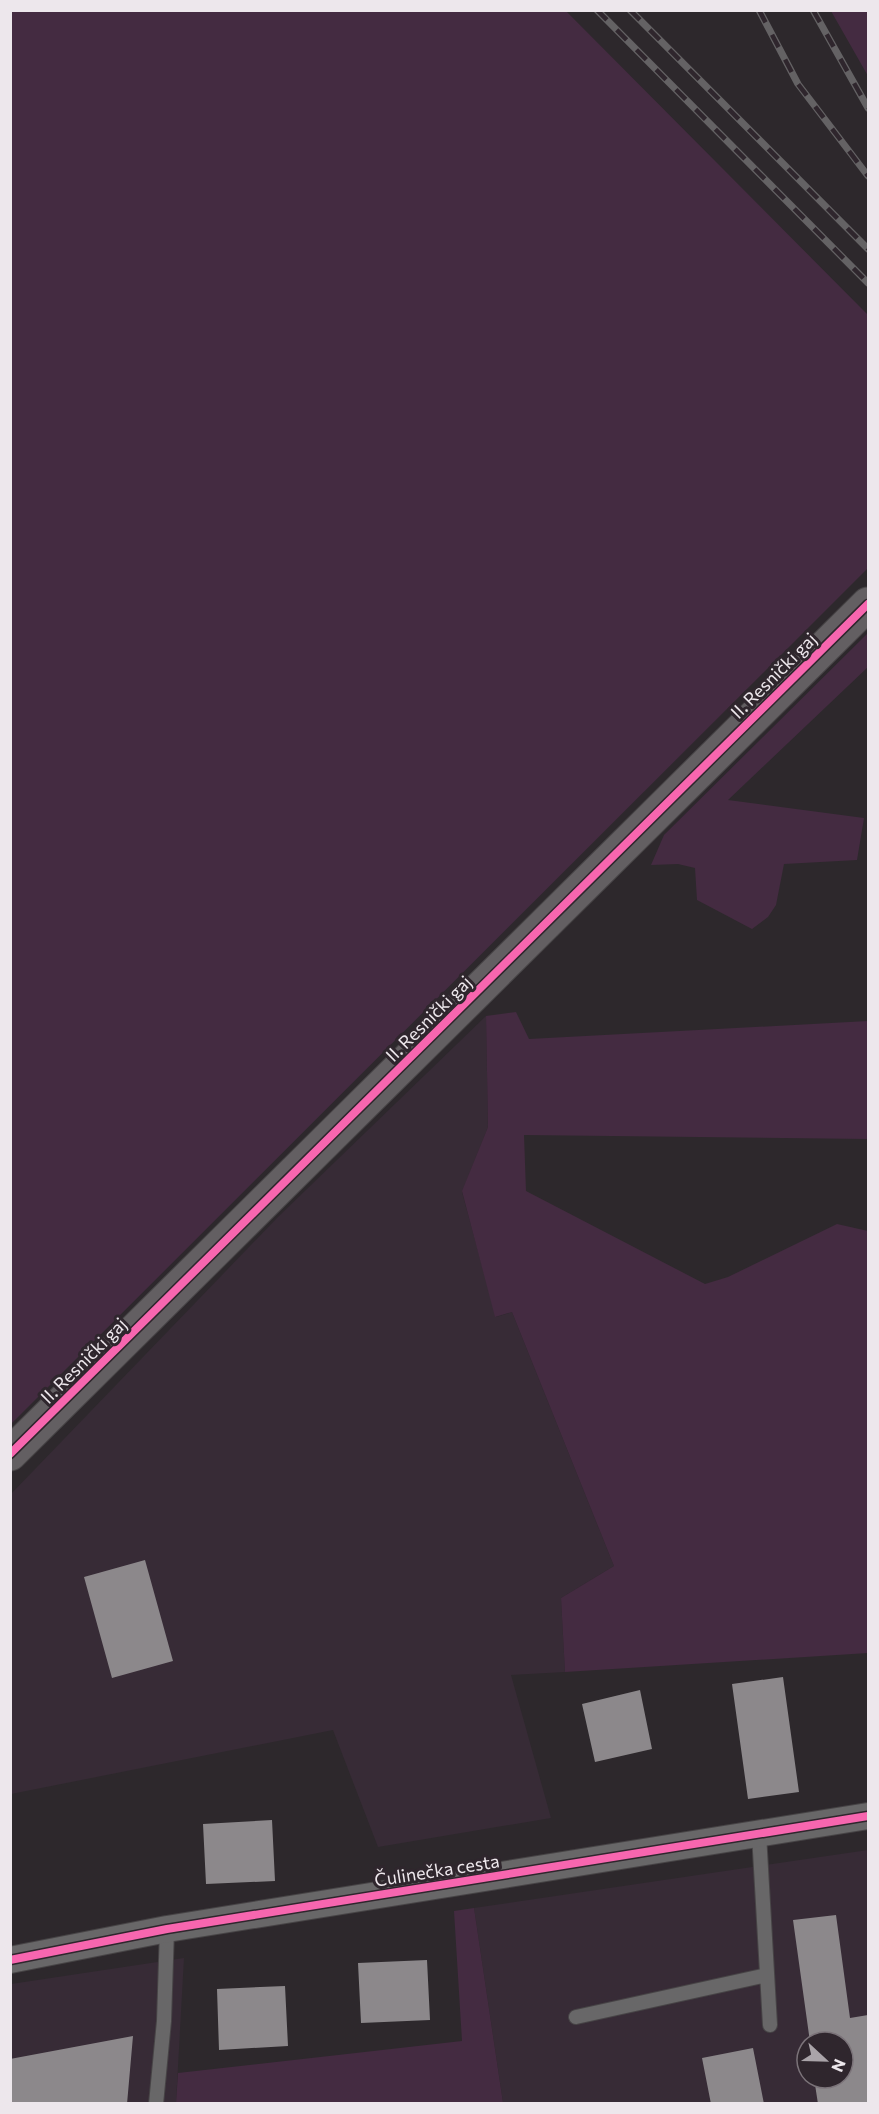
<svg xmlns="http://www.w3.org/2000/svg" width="879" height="2114" font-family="Commissioner,sans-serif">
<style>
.built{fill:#372b36;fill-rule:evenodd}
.green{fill:#442b41}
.building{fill:#8c888b}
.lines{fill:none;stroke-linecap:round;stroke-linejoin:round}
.lane-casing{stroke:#474446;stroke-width:16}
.street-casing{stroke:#474446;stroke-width:28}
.secondary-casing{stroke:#474446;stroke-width:35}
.lane{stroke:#686768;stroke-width:14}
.street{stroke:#686768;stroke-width:26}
.secondary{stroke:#635f62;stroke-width:33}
.rail-casing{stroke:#646264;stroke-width:7}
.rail{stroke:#2f262d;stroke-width:4.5;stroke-dasharray:14;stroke-linecap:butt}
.cycleway-casing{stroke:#2f262d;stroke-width:11}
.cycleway{stroke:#f766af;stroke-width:8}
.labels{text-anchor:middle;stroke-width:6;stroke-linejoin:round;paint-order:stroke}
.street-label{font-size:18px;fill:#ede7ec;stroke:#2f262d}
</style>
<rect width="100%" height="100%" fill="#2d282c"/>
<path class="built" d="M486,1016L488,1127L462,1192L496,1317L512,1312L614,1566L561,1598L565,1672L511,1675L551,1818L378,1847L333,1730L11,1794L10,1495L278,1217Z
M868,1850V2103H503L474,1908ZM807,2042H843V2078H807Z
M184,1958L176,2103L11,2104V1984Z"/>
<path class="green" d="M11,10L566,11L868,315V568L11,1424Z
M831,11H868V76Z
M868,633V667L728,800L864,818L857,860L784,864L776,905L768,917L752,929L697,900L695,868L678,864L651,865L664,835Z
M516,1012L529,1039L868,1021V1139L524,1135L526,1191L705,1284L728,1277L837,1224L868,1231V1653L565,1672L561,1598L614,1566L512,1312L495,1317L462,1191L488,1127L486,1016Z
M474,1908L503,2103H176L178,2073L462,2041L454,1911Z"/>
<path class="building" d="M145,1560L173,1661L112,1678L84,1577Z
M783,1677L799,1792L748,1799L732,1684Z
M640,1690L652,1749L595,1762L582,1704Z
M272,1820L275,1881L206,1884L203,1824Z
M836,1915L850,2018L868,2015V2104H818L814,2078H843V2042H810L793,1920Z
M427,1960L430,2020L361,2023L358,1963Z
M285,1986L288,2046L219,2050L217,1989Z
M133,2036L127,2104H10V2059Z
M753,2048L764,2104H711L702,2058Z"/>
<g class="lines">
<defs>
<path id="lane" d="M759,1834L770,2025
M576,2017L767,1975
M156,2104L164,2021L167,1929"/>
<path id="street" d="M10,1960L167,1929L868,1816"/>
<path id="secondary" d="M10,1454L868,604"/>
</defs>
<use href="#lane" class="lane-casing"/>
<use href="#street" class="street-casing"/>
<use href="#secondary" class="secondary-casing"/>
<use href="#lane" class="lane"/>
<use href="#street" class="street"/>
<use href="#secondary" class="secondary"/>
<defs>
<path id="rail" d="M597,10L868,283
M630,10L868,249
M759,10L798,84L868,176
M813,10L868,108"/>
</defs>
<use href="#rail" class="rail-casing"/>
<use href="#rail" class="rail"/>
<defs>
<path id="cycleway" d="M10,1454L868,604
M10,1960L167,1929L868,1816"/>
</defs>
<use href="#cycleway" class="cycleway-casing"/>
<use href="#cycleway" class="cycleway"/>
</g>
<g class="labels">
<g class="street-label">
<text transform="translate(774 676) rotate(-45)" y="6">II. Resnički gaj</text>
<text transform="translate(429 1019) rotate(-45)" y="6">II. Resnički gaj</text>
<text transform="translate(84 1361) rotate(-45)" y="6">II. Resnički gaj</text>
<text transform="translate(437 1871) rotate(-9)" y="6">Čulinečka cesta</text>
</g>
</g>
<rect width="879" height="2114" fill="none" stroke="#ede7ec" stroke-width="24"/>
<g transform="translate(825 2060) rotate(112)"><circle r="28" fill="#2f262d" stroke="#7b7379" stroke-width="1.5"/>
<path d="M0-4.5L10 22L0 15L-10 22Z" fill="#aaa4a9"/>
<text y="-9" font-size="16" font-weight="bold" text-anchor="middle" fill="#ede7ec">N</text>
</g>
</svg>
